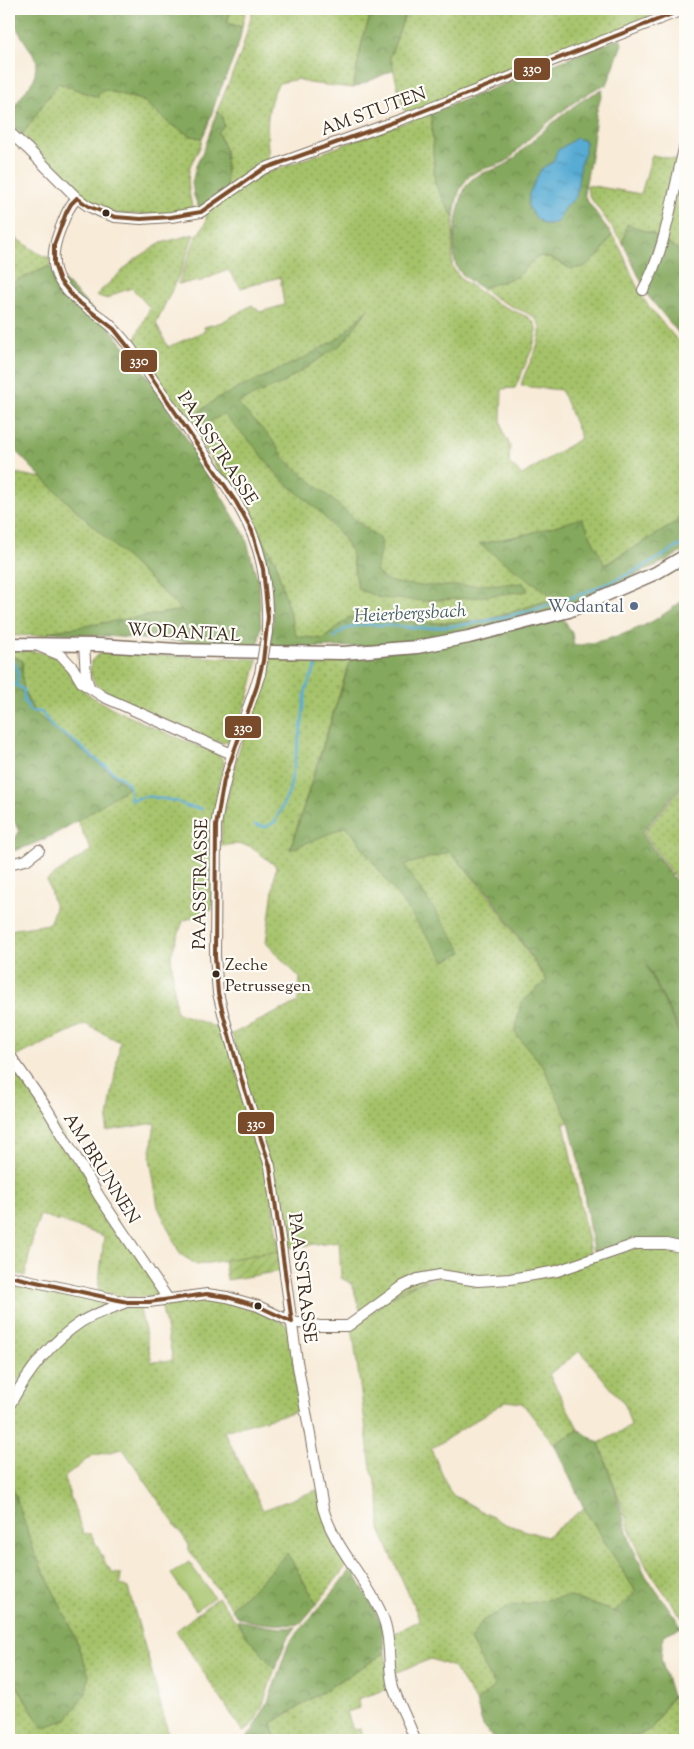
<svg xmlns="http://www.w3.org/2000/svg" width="694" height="1749" font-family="'Sorts Mill Goudy',serif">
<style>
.grass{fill:url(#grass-dots);stroke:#707644}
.forest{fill:url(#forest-crowns);stroke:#60693e}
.garden{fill:url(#garden-furrows);stroke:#707644}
.pitch{fill:#a5c269;stroke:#707644}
.water{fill:url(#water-ripples);stroke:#4a6b79}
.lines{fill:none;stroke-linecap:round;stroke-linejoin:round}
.stream{stroke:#58acd4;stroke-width:2.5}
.minor-casing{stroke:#7d6e5f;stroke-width:12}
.major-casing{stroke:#7d6e5f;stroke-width:15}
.minor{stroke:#fff;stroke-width:10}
.major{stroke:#fff;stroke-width:12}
.minor-bridge-casing{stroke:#7d6e5f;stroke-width:12;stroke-linecap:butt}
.minor-bridge{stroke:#fff;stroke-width:10}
.bus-1-casing{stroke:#fdfcf7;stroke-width:8}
.bus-1{stroke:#7a4b2a;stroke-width:4}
.bus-dot{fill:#3b2a1e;stroke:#fdfcf7;stroke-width:2}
.service-dot{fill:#5c6f8a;stroke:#fdfcf7;stroke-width:2}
.labels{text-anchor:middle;stroke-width:4.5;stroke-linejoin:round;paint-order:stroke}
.bus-label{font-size:17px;fill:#3b2a1e;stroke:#fdfcf7;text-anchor:start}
.street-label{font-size:18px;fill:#3b2a1e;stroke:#fdfcf7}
.service-label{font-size:18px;fill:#4e5e75;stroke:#fdfcf7;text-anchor:end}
.water-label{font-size:19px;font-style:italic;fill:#475e67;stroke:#fdfcf7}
.line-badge{stroke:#fdfcf7;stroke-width:2}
.badge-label{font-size:14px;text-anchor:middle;font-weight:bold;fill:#fff}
</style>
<defs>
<pattern id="grass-dots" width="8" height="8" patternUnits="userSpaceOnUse" patternTransform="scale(1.25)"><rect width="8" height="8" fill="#a5c269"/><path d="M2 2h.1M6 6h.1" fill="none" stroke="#889e56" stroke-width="1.8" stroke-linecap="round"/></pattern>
<pattern id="forest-crowns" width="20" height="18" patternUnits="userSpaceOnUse" patternTransform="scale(1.25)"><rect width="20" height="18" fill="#84a85d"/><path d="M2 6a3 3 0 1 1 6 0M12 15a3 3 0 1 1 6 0" fill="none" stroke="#6d894c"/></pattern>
<pattern id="garden-furrows" width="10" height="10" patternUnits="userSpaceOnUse" patternTransform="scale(1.25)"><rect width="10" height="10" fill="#a5c269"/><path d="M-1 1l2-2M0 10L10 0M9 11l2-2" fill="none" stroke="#889e56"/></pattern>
<pattern id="water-ripples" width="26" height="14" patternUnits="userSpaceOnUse" patternTransform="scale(1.25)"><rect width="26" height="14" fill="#58acd4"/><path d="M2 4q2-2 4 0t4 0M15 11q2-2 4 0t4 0" fill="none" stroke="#4a8cab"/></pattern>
</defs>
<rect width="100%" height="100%" fill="#fdfcf7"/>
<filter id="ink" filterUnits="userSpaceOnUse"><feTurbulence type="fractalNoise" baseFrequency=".02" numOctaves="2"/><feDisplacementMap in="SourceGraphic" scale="10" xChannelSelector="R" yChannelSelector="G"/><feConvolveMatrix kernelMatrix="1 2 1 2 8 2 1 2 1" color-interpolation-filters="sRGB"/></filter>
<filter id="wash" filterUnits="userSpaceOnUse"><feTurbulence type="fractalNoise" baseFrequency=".0096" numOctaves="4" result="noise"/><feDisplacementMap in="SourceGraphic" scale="20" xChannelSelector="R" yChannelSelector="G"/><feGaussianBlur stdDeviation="1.12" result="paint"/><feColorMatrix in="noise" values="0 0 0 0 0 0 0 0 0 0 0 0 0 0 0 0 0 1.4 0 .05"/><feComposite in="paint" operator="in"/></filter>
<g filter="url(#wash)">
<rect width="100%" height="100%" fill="#f8ebd8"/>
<path class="grass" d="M231,9H246L242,27L227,23Z
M253,9H373L363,37L353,88L308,83L298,79L279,83C264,106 267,136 269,163L227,192L225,150L218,132L222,116L217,111L241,53Z
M407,9H677L405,114L390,57Z
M58,83L97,97L102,89L144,101L170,124L191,136L202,138C202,149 193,157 190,167C186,182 190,196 193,211L168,215L116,214L94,205L78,194L22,135Z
M431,113L435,184L454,218L452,266L460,278L496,303L528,317L533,321L536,327V335L533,347L515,388L502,389L501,420L504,434L510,445L509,463L522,475L581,438L561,390L521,386C524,371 534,358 538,343C547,315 526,314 507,304C498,300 489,294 481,288L517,277L534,259L540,256L552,259L572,269L607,243L612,235C626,254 631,278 643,298C655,316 671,332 685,349V511L674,524L604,565L527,534L480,544L556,598L487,620L434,623L372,618L338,627L323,639L296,636L275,560L242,505L133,343L150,308L132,288L117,293L107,299L96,295L134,260L161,243L194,234L181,271L156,323L168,347L205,331L204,327L222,322L252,305L260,312L284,305L280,277L241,288L228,270L201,281L178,284L196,237L205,224L207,213L253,178Z
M685,153V254L664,241Z
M652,155L680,160L660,239L653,234L627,224L623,243L590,197L588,193L587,185L641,194Z
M9,234L43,256L50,258V266L9,284Z
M9,472L42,478L182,610L49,632V635L9,636Z
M9,649C24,651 48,650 60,661C66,666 69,674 73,680C80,688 88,695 96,699C135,721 177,738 219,754L224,762L218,791L212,910L183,921L171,955L176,1012L223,1030L268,1169L279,1251L197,1265L180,1254L158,1207L150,1158L155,1123L106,1131L120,1042L85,1024L15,1057L163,1297H125L98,1291L104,1236L40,1215L33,1237L25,1276L9,1272V930L49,924L55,908L47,880L91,850L77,820L129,787L37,715C24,696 21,684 22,661L9,654Z
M100,653L258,659L248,698L233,738L229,742L220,743L158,717L108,693L96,685L92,678L90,672L91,661Z
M270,654L351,657L290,849L347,825L445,960L463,952L403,865L450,852L490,897L547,981L521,1003L515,1032L543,1066L570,1122L564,1123L591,1257L559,1268L511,1277L479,1278L440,1272L361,1313L352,1284L341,1278L339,1241L286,1248L232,1034L298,1002L300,978L266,943L276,866L250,846L234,844L221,846L222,819L238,753L266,679Z
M685,783V892L644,833Z
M636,1246L685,1250V1622L647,1568L633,1538L599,1443L631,1426L625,1405L580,1351L549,1374L579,1430L554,1444L522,1403L506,1401L431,1449L451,1494L505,1524L546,1537L584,1508L636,1592L615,1612L568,1596L470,1640L495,1686L476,1702L453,1667L431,1659L395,1673L391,1635L420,1620L380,1530L379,1496L371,1468L352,1326L403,1288L439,1277L511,1282Z
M9,1279L114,1301L81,1320L9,1402Z
M192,1298H216L249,1307L284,1323L288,1326L301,1410L224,1431L263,1510L317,1490L347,1565L317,1604L287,1553L255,1587L231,1608L189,1550V1545L123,1449L91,1456L64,1478L83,1533L91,1534L106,1564L113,1573L121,1574L120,1584L128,1588L147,1654L170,1740H9V1672L43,1728L89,1675L71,1627L35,1554L9,1477V1413L29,1375L84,1322L122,1306L139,1305L152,1362L173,1360L161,1304Z
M218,1597C236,1622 255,1645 275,1669C268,1686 261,1723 243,1732L176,1631Z
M385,1653L391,1688L358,1699L359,1708L347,1712L353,1730L360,1729L363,1740H276L272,1723Z
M685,1694V1740H626L651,1729L672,1697Z"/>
<path class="forest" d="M9,9H231L227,23L242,27C239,51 226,75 217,98C212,111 209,125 202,138L191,136L170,124L144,101L102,89L97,97L58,83L22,135L9,125V114L34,79L37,61L9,16Z
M373,9H407L390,57L394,70L353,88L363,37Z
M620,38L622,44L607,85C592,85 536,131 524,144C519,148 515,153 511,158C498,169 479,165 467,179C457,190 456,204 454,218L435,184L431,113Z
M603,90L596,114L592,151L584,193L586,199L612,235L600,254L584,267L572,269L552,259L540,256L534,259L517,277L481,288C472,282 460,276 456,265C450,251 458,191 470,181C482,169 502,171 513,159C533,140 578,97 603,90Z
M217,111L222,116L224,126L218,132L225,150L227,192L199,209L194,196L192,183L196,166L205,147Z
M627,224L653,234L685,254V341L648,296L623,243Z
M50,266L107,324L151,380L245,535L259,585L261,627L258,647L48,632L182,610L36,472L9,444V284Z
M368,309L343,343L283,383L237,403L271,438L285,459L363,526L379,538L381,546L376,571C379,573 381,577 384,579C404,591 496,584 523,583L528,591L469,598L425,601L381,598L358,589L351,551L343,538L320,512L280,478L254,446L223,414L206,424L199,411L220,397L302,359L339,338Z
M685,511V550L668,560L568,606L497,629L404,645L270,649L273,617L267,568L259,534L275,560L296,636L323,639L350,617L434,623L487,620L555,598L479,544L527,534L582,518L605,565L674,524Z
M685,599V781L642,833L685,895V1042L647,966L685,1045V1245L638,1239L611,1248L593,1251L579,1163L569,1122L543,1066L515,1033L521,1003L547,980L491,896L450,852L404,865L463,952L445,961L347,826L290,850L352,656L562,616L572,633L574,646C602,642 628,634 653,621C664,615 675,606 685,599Z
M9,654L23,661C21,684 23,694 36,714L129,787C91,811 53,841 9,852V849L19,832L9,809Z
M579,1430L599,1443L615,1490L631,1544L646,1576L682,1627L663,1635L661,1659L672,1696L651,1729L626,1740H494L483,1726L476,1702L495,1686L470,1640L482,1621L511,1606L568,1596L615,1612L636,1592L584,1508L554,1444Z
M9,1477L35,1554L71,1627L89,1675L86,1693L67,1719L42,1728L9,1672Z
M287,1553L317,1604L300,1624C287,1626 251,1624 239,1617C236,1616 233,1611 231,1608L255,1587Z
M352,1569L382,1624L385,1653L272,1723L276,1740H246L247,1736L252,1732L268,1702L289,1643Z
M237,1620C256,1624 277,1630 296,1627L286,1641L275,1669L248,1638Z"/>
<path class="garden" d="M279,1251L281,1271L227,1280L224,1260Z"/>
<path class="pitch" d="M189,1562L214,1597L196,1610L171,1574Z"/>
<path class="water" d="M576,138L585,141V152L581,162L576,197L564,208L557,222L551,224H544L537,219L528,206L529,194L541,169L553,162L557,151Z"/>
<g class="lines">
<path class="stream" d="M89,9L90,10
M334,638C337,635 341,630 346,629C369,619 400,629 425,628C441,627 458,626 474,623C543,612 627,581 685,542
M9,660C20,665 19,674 16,685L24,690V702L28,705V709L30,711L41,712L54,729L70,738L104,766L106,765C112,775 123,776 128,784C130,787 130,795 131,800L147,796L176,801L186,806L202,809
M255,825L266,827L275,822L289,792L302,723L306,689L317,664"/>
</g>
</g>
<g filter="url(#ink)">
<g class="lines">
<defs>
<path id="minor" d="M9,132L28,149L77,198L88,206L101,212L115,217L141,219L171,217L201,212L263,169L405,118L685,9
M77,198C67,208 64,220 59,232C40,283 74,296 108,323C116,330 122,338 129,346C153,379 176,413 199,446C218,473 238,501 251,531C265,562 268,599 267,632
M643,290C666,251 673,190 685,145
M84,644L86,677L89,686
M38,646L62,656L73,668L82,683L104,697L232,754
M260,674L232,754L219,807L216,826L215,956L218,993L224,1017L244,1088L270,1166L297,1361L323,1508C334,1548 366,1577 382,1615C392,1638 387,1664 393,1687C399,1705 409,1722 415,1740
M9,864L26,860L39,850
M9,1054L46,1107L99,1196L168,1299
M9,1276L127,1302H149L207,1294L227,1297L258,1306L292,1322L320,1326H348L403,1286L418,1279L440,1275L478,1281L510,1279L557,1271L636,1244H666L685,1248
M9,1406C27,1373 49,1343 81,1322C95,1313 113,1308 127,1302"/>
<path id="major" d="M9,644L99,645L178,650L271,652L343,653L417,647L469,637L569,611L656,573L685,556"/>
</defs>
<use href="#minor" class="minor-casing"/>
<use href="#major" class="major-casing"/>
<use href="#minor" class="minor"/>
<use href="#major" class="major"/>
<defs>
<path id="minor-bridge" d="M260,674L267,632"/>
</defs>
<use href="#minor-bridge" class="minor-bridge-casing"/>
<use href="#minor-bridge" class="minor-bridge"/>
<defs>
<path id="bus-1" d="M77,198L71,204L66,213L54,245V264L60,281L76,300L114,329L148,372L236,502L252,531L263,569L268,617L263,661L257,686L224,780L216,826L215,956L218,993L224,1017L244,1088L270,1166L292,1322
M77,198L88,206L115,217L141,219L171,217L201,212L263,169L405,118L685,9
M9,1276L127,1302H149L207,1294L227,1297L258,1306L292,1322"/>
</defs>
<use href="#bus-1" class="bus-1-casing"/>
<use href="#bus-1" class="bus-1"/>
</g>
</g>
<g class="bus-dot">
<circle cx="106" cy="213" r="4.5"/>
<circle cx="216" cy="974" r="4.5"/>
<circle cx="258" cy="1306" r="4.5"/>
</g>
<circle class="service-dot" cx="634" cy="606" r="5"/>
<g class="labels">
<g class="bus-label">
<text x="225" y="970">Zeche<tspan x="225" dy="21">Petrussegen</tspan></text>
</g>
<g class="street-label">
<text transform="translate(373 111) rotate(-20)" y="6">AM STUTEN</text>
<text transform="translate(218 448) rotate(57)" y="6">PAASSTRASSE</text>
<text transform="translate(184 632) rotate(3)" y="6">WODANTAL</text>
<text transform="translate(200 884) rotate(-89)" y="6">PAASSTRASSE</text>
<text transform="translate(102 1168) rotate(58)" y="6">AM BRUNNEN</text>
<text transform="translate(303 1278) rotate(83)" y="6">PAASSTRASSE</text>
</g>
<g class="service-label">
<text x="624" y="612">Wodantal</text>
</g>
<g class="water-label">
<text transform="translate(410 612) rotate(-3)" y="7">Heierbergsbach</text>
</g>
</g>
<g class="line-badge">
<rect x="513" y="57" width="38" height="24" rx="5" fill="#7a4b2a"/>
<rect x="120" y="349" width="38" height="24" rx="5" fill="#7a4b2a"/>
<rect x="224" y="715" width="38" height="24" rx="5" fill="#7a4b2a"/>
<rect x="237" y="1111" width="38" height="24" rx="5" fill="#7a4b2a"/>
</g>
<g class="badge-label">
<text x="532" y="73">330</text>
<text x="139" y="365">330</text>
<text x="243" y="732">330</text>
<text x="256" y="1128">330</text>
</g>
<rect width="694" height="1749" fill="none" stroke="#fdfcf7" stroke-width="30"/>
</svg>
